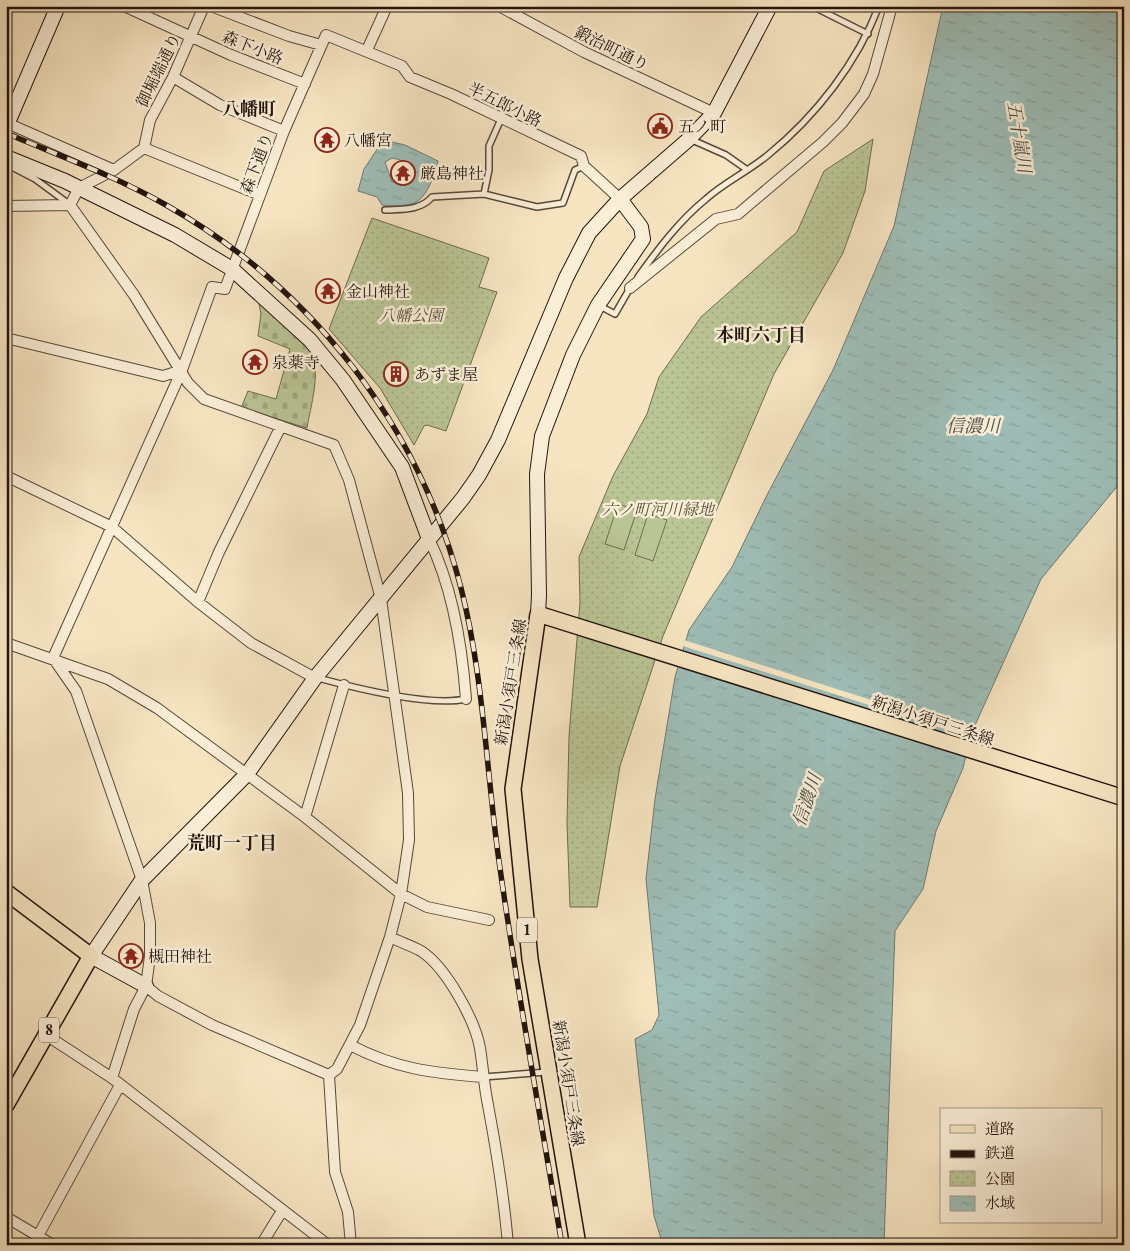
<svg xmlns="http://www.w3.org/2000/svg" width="1130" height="1251" font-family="'EB Garamond','Noto Serif JP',serif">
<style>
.cemetery{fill:url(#cemetery-stones);stroke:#6e6c52}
.park{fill:url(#park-dots);stroke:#6e6c52}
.pitch{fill:#bac595;stroke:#6e6c52}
.water{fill:url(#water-ripples);stroke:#6c7a74;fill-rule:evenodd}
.pier{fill:#f7e5c2}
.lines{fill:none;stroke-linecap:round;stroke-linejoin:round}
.lane-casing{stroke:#57483b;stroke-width:8}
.street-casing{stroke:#57483b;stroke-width:12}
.secondary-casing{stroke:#22140e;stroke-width:16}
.primary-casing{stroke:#22140e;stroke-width:18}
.lane{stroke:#faeed7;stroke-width:5}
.street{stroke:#faeed7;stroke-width:10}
.secondary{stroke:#faeed7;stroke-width:14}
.primary{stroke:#f7e5c2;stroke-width:15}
.rail-casing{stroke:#22140e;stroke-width:5.5}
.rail{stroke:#faeed7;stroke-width:4;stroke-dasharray:11;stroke-linecap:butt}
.labels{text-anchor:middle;stroke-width:5;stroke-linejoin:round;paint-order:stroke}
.shield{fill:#faeed7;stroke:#63554a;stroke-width:1}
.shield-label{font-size:15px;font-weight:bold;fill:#22140e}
.street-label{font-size:16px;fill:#22140e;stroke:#faeed7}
.poi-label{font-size:16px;fill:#22140e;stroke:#faeed7;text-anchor:start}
.park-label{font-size:16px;font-style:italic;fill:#57523d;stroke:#faeed7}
.neighbourhood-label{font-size:18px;font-weight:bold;fill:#22140e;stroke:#faeed7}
.water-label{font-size:18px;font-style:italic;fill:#4d504a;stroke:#faeed7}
</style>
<defs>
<pattern id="cemetery-stones" width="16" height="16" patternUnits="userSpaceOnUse" patternTransform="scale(1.25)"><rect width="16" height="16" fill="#bac595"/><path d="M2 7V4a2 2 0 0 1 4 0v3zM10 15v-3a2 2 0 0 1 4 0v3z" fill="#a0a87f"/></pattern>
<pattern id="park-dots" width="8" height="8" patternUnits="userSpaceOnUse" patternTransform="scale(1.25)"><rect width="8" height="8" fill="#bac595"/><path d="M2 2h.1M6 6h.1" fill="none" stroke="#a0a87f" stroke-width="1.8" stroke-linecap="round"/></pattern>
<pattern id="water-ripples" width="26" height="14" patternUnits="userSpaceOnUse" patternTransform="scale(1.25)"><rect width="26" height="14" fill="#9ebeb8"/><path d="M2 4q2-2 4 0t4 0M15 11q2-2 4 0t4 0" fill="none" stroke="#88a29d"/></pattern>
</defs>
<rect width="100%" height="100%" fill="#f7e5c2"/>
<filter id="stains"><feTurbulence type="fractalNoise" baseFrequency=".004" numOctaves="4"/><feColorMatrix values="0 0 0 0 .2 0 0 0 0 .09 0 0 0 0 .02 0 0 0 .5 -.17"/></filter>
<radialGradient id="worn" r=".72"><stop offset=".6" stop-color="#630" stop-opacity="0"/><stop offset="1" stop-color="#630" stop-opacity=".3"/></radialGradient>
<path class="cemetery" d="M258,299C269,309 306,340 311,351C321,374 311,404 307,428L241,408L248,391L276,399L290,349L258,336L261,314Z"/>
<path class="park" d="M873,139L865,191L843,253L774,374L663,636L620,766L597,907H570L567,823L569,736L580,603L579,557L613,476L647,414L659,377L701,317L797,232L824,171Z
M372,218L489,258L479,287L497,292L446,431L427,425L424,426L414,445L380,388L329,329Z"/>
<path class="pitch" d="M618,504L637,510L624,550L605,544Z
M648,514L667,520L653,561L635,555Z"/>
<path class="water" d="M943,6H1124V478L1041,579L971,734L963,768L936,831L923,889L895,931L884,1245H663L654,1216L635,1039L652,1030L659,1015L646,879L655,799L675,677L689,630L732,567L767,495L833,370L894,226Z
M388,141L405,145L438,161C436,172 428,194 418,201C409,207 392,206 382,205L377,197L358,191L364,169L382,142ZM392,158C402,160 410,163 413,173L405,182H392L385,162Z"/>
<path class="pier" d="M684,640L974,733L973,738L683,646Z"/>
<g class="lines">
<defs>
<path id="lane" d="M812,6L868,34
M690,139L726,155L746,169
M6,164L35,179L69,204
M484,194L489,170V146L501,119
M385,210C402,209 420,211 432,197L484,194L537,207L563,203L575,170L584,166
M638,277C658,249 679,221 706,199C725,182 749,171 768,155C816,116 857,63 879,6
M598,305L615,314L630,288
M318,678C355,688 429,707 466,699
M483,1077L547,1072"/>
<path id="street" d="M124,6L231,55L305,84
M211,6L289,36L321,45
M499,6L584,52L714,113
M367,50L387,6
M173,77L220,105L284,131
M7,123L114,170
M144,148L150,120L173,77L204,6
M144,148L260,195
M70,205L134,295L188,383L204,399L334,445L349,480L381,599L408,793L409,840L401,894L390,937L360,1025L337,1069L329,1075
M70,205L79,188L114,170L144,148
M6,206L70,205
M630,288L716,219L738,214L823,142L842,123L864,94L873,74L892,6
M6,338L163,376L182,370
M6,476L112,527L198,602L251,643L315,678
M429,539C453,588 462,645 466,699
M198,602L219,552L281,426
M6,643L108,679L157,708L305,817L401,894L427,907L489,920
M53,658L182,370L212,287L225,289L284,131L326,35L402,66L410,77L451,94L581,156L584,166L620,199
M53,658L76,691L142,880L150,923V956L146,986L134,1009L112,1078L328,1245
M305,817L344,685
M390,937C400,942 412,946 421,951C446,967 475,1020 480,1048C483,1067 484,1086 488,1105C497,1153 504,1196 508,1245
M146,986L158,996L212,1025L329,1075
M46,1035L112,1078
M350,1045C396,1069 432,1073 483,1077
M329,1075L335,1172L348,1212L351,1245
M6,1217L53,1245
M38,1236L120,1085
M261,1245L282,1211"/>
<path id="secondary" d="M6,127L58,6
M6,157L65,181L175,235L232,269L310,340L343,380L402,467L429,539
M538,614L539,595L537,474L542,436L573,355L598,305L643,239L641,227L620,199
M146,986L91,956L142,880L247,774L315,678L463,498L479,475L498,440L566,278L589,233L620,199L689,139L714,113L770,6"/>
<path id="primary" d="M6,892L91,956L6,1105
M578,1245L530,959L513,789L538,614L1124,798"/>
</defs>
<use href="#lane" class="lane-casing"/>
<use href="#street" class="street-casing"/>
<use href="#secondary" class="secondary-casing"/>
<use href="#primary" class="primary-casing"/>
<use href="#lane" class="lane"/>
<use href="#street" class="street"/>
<use href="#secondary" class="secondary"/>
<use href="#primary" class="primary"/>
<defs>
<path id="rail" d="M6,133C60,156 115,176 166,205C311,287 419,425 461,588C483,674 486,765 498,854C516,984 540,1115 562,1245"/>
</defs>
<use href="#rail" class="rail-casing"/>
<use href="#rail" class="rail"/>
</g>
<defs>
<symbol id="civic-ring" viewBox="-11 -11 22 22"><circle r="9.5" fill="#faeed7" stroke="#8f2418" stroke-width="1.5"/><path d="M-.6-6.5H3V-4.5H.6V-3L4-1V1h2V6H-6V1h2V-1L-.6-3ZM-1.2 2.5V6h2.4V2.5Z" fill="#8f2418"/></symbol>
<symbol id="temple-ring" viewBox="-11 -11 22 22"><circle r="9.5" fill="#faeed7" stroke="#8f2418" stroke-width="1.5"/><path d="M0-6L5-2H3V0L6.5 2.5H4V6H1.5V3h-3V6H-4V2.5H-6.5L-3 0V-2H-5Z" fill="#8f2418"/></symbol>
<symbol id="building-ring" viewBox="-11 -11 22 22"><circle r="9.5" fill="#faeed7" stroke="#8f2418" stroke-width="1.5"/><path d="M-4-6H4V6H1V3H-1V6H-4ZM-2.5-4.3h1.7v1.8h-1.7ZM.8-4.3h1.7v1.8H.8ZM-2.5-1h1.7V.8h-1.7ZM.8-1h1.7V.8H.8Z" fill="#8f2418"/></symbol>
</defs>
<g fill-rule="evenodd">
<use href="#civic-ring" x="646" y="112" width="28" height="28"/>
<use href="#temple-ring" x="313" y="126" width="28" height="28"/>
<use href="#temple-ring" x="389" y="159" width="28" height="28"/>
<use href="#temple-ring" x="314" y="277" width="28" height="28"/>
<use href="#temple-ring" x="241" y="348" width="28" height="28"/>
<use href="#building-ring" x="382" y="360" width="28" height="28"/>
<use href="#temple-ring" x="117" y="942" width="28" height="28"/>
</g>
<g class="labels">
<g class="shield">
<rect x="517" y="917.5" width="20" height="25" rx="4"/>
<rect x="39" y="1017.5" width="20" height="25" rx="4"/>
</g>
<g class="shield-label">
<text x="527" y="935">1</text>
<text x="49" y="1035">8</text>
</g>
<g class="street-label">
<text transform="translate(253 47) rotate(22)" y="6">森下小路</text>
<text transform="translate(612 48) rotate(26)" y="6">鍛治町通り</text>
<text transform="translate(158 70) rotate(-64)" y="6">御堀端通り</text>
<text transform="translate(505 104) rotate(26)" y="6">半五郎小路</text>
<text transform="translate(256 163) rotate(-69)" y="6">森下通り</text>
<text transform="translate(510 682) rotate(-81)" y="6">新潟小須戸三条線</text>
<text transform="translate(933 720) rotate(18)" y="6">新潟小須戸三条線</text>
<text transform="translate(569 1083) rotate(81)" y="6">新潟小須戸三条線</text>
</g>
<g class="poi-label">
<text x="678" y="132">五ノ町</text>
<text x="344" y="146">八幡宮</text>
<text x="420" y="179">厳島神社</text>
<text x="346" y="297">金山神社</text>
<text x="272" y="368">泉薬寺</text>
<text x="414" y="380">あずま屋</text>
<text x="148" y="962">槻田神社</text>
</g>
<g class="park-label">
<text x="411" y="321">八幡公園</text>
<text x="658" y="515">六ノ町河川緑地</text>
</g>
<g class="neighbourhood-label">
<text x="249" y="115">八幡町</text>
<text x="761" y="341">本町六丁目</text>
<text x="232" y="849">荒町一丁目</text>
</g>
<g class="water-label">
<text transform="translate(1019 137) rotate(81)" y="6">五十嵐川</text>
<text x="973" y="432">信濃川</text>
<text transform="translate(807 800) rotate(-71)" y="6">信濃川</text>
</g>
</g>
<rect width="1130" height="1251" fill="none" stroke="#f7e5c2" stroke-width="25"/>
<rect x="8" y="8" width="1115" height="1236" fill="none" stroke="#22140e" stroke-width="2.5"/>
<rect x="12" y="12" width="1105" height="1226" fill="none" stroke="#22140e"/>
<rect x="940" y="1108" width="162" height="115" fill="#faeed7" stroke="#a49787"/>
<rect x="950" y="1125" width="25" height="8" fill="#f7e5c2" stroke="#a49787"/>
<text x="985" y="1134" font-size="15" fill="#22140e">道路</text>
<rect x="950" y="1150" width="25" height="8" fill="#22140e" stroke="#a49787"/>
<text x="985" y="1158" font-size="15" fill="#22140e">鉄道</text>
<rect x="950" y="1171" width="25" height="15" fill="url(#park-dots)" stroke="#a49787"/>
<text x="985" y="1184" font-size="15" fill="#22140e">公園</text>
<rect x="950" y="1196" width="25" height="15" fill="url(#water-ripples)" stroke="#a49787"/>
<text x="985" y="1208" font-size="15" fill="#22140e">水域</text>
<rect width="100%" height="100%" filter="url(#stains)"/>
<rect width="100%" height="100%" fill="url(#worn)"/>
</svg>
